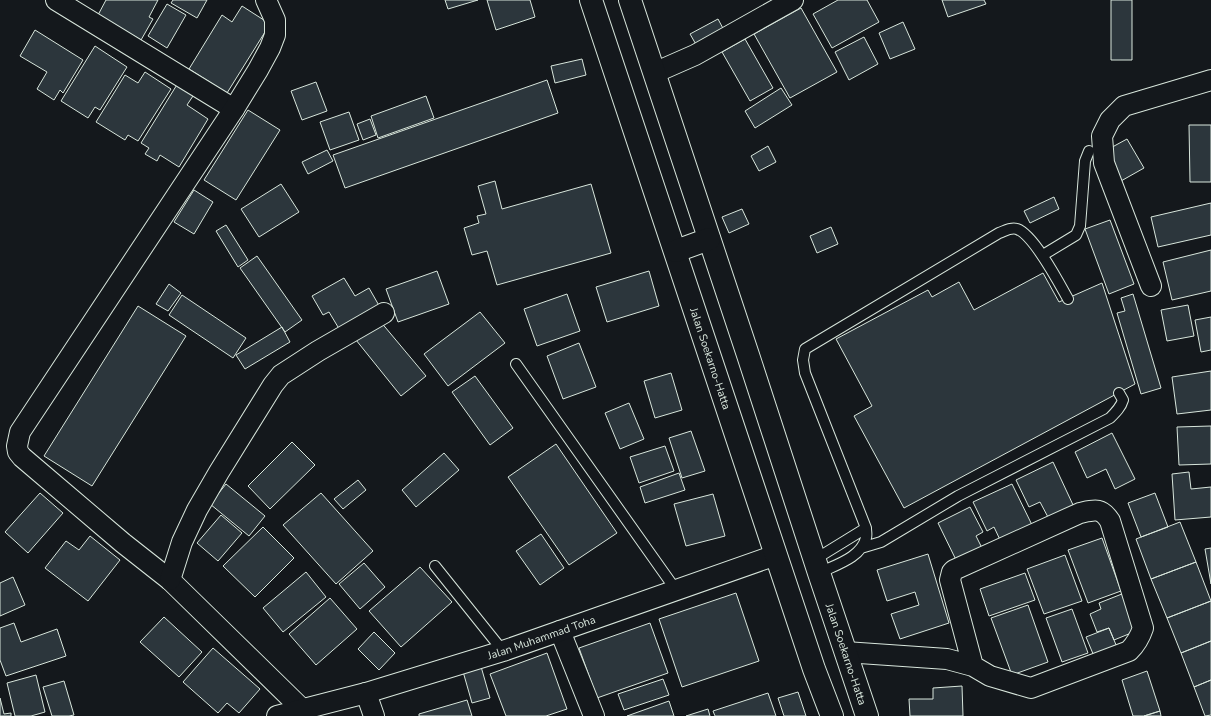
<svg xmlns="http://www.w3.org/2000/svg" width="1211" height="716" font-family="'Nunito Sans',sans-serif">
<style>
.building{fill:#2c363c;stroke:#d8e6dc}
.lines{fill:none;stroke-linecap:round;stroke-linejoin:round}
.lane-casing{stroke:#d8e6dc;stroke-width:12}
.street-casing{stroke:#d8e6dc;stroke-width:22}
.highway-casing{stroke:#d8e6dc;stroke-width:24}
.lane{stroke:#14181c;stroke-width:10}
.street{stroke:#14181c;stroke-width:20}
.highway{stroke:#14181c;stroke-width:22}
.labels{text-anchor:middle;stroke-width:3;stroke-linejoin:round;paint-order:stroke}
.street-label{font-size:11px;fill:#d8e6dc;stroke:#14181c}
</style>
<rect width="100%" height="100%" fill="#14181c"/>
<path class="building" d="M106,0H158L149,17L153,19L141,40L98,15Z
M173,0H207L197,18L171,3Z
M445,0H478L448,9Z
M487,0H530L535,17L496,30Z
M838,0H867L879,22L832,48L813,14Z
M942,0H984L986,4L948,17Z
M1111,0H1132V60H1111Z
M167,4L186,15L167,48L148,36Z
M242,6L270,24L227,93L189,69L222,15L232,22Z
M801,8L837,72L790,98L754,34Z
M718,19L726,34L698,48L690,34Z
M903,22L915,49L890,59L879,33Z
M35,30L83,60L63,93L60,90L54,100L37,89L47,72L20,56Z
M864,37L878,64L849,80L835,52Z
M745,39L773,88L750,101L722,52Z
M95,46L127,67L100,110L95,107L88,118L61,101Z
M582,59L586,75L555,83L551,66Z
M145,72L171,89L138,141L128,135L125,140L96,122L125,75L138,83Z
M547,80L558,113L345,188L333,155Z
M316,82L327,111L302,120L291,91Z
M178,83L195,93L187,105L208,119L179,167L160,155L157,161L145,154L149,148L141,143Z
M781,88L792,105L755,128L745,111Z
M426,96L434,118L378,138L371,116Z
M248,110L280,130L236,200L204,180Z
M349,112L359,140L330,150L320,122Z
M370,119L376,135L363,140L357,124Z
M1189,125H1211V182H1190Z
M1127,139L1144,168L1121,181L1105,151Z
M768,146L776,162L759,171L751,156Z
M327,150L333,161L308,174L302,162Z
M495,181L502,209L591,184L611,253L497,285L487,251L472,255L464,228L479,223L477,216L486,214L478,186Z
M281,184L299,212L259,237L241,209Z
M194,190L213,202L194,234L174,222Z
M1054,197L1059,209L1030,223L1024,211Z
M1211,203V235L1158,247L1151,217Z
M742,209L749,224L729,233L722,217Z
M1110,220L1134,284L1109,294L1085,229Z
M226,225L248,260L238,267L216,231Z
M831,227L838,244L817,253L810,236Z
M1211,250V291L1172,300L1163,262Z
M257,256L302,320L285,332L240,268Z
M437,271L449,304L398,322L386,289Z
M649,271L659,306L607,322L596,287Z
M1043,273L1059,302L1102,283L1135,384L904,508L854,416L872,406L836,339L928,290L932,297L959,282L974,310Z
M344,278L355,296L369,288L381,309L341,332L329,312L323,315L312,296Z
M169,284L181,293L168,311L156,304Z
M567,294L580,331L537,346L524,309Z
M1133,294L1161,388L1141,394L1117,313L1125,311L1121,298Z
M182,295L246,338L233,358L169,315Z
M1188,305L1194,336L1167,341L1161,310Z
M138,306L186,336L92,486L44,456Z
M480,312L505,343L448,386L424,354Z
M1211,317V350L1201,352L1195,320Z
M380,321L426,376L401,396L356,340Z
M282,327L290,342L245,369L236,355Z
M579,343L596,387L563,399L547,356Z
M1211,371V410L1177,414L1172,377Z
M671,373L682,410L655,418L644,381Z
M475,376L513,428L490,445L452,392Z
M629,403L644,439L620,449L605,413Z
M1211,426V464L1179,465L1177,427Z
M691,431L705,471L682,478L669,438Z
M1112,433L1135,479L1115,489L1106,469L1087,478L1075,452Z
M292,442L315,465L270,509L248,486Z
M556,444L617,533L569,565L508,477Z
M665,446L674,471L639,483L630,457Z
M444,453L459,470L416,507L402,490Z
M1053,462L1074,507L1049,519L1040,502L1029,507L1016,480Z
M1189,472L1191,489L1211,487V517L1175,520L1172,474Z
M679,473L685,490L645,503L640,487Z
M358,480L366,490L343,509L334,499Z
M226,484L265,516L249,536L210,504Z
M1012,484L1034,529L1002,544L994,527L987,531L973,502Z
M40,493L63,513L28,553L5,532Z
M321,493L373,551L336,584L283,525Z
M1155,493L1168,527L1141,537L1128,503Z
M713,494L725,536L686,546L674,504Z
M970,507L983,532L976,536L984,552L958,564L938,523Z
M221,515L242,533L218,561L197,543Z
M1180,522L1196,562L1151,579L1136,539Z
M263,527L294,558L255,597L223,566Z
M541,534L564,568L540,585L516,551Z
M90,536L120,560L88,601L45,568L66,541L79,550Z
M1102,538L1121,591L1088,603L1068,550Z
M1211,548V584L1205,549Z
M928,554L949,623L900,639L891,614L919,605L915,592L887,601L877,570Z
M1065,555L1082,601L1044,614L1027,569Z
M1196,562L1211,601L1167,618L1151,579Z
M364,563L385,587L360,609L339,584Z
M420,567L452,602L401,647L369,611Z
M306,572L326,597L283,632L263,608Z
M1025,573L1035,600L989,616L980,589Z
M13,577L25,605L0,616V583Z
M1127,592L1141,629L1114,640L1109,628L1097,632L1090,614L1101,609L1099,603Z
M736,593L759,661L682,687L659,619Z
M330,598L357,629L316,665L289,634Z
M1211,601V641L1181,653L1167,618Z
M1028,605L1048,662L1012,675L991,618Z
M1072,609L1088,653L1062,662L1046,618Z
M164,617L202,652L179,677L140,642Z
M14,623L21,642L57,629L66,656L6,676L0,660V628Z
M650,623L668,673L597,698L579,648Z
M1109,628L1119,652L1096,661L1086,637Z
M374,632L395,653L379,670L358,649Z
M1211,641V680L1194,687L1181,653Z
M213,648L260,689L239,713L227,703L218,713L183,682Z
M547,653L567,709L546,716H506L490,674Z
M480,663L490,698L472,703L462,668Z
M1147,671L1160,711L1144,716H1133L1122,680Z
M36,675L45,712L31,716H15L7,683Z
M663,679L669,695L624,710L618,694Z
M1211,680V715L1205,716L1194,687Z
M64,681L74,715L69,716H52L43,687Z
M962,686L963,716H910L909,699H933V688Z
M798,692L806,716H784L778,698Z
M768,693L776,716H715L713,711Z
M0,698L4,714L11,713V716H0Z
M467,700L472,716H419V714Z
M669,701L674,716H627Z
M708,709L710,716H686Z
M1160,711L1161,716H1144Z"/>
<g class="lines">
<defs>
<path id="lane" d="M1043,255L1076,235L1080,226L1085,161L1089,151
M516,364L676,590
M861,548L881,542L958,496L1110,418C1116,412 1121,407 1123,400L1119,393
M814,560L866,528
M435,566L503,651
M819,573C835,565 861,558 866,538C867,535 866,531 866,528L805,373L803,360L805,349L999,233C1005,231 1010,227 1017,229C1034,235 1059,283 1068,299"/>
<g id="street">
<path d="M56,0L234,109"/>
<path d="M266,0L275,20V35L270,48L258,70L234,109L20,432L17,446L18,452L22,457L123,543L170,580L303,710"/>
<path d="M654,73L695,55L793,0"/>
<path d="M1151,286L1104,163L1102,136L1110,120L1124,106L1211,80"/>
<path d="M170,580L182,542L197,510L219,472L273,385L281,375L318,351L384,313"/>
<path d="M560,631L594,716"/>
<path d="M845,652L947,659L973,666L990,676L1031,688L1129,651C1136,644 1140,637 1143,628L1110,521C1101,507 1094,510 1080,513L954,570L952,572L950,580L973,666"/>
<path d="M366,693L374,716"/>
<path id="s1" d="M277,716L366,693L503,651L776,555"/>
</g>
<g id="highway">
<path id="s2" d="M591,0L814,669L832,716"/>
<path id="s3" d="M630,0L748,355L819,573L867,716"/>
<path d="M676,251L709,239"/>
</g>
</defs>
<use href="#lane" class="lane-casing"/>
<use href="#street" class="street-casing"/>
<use href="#highway" class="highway-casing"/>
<use href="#lane" class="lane"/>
<use href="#street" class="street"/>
<use href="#highway" class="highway"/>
</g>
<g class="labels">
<g class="street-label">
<text dy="4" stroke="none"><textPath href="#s2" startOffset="378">Jalan Soekarno-Hatta</textPath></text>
<text dy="4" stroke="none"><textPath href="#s1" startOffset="276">Jalan Muhammad Toha</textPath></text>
<text dy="4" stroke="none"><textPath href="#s3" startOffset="689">Jalan Soekarno-Hatta</textPath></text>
</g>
</g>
</svg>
